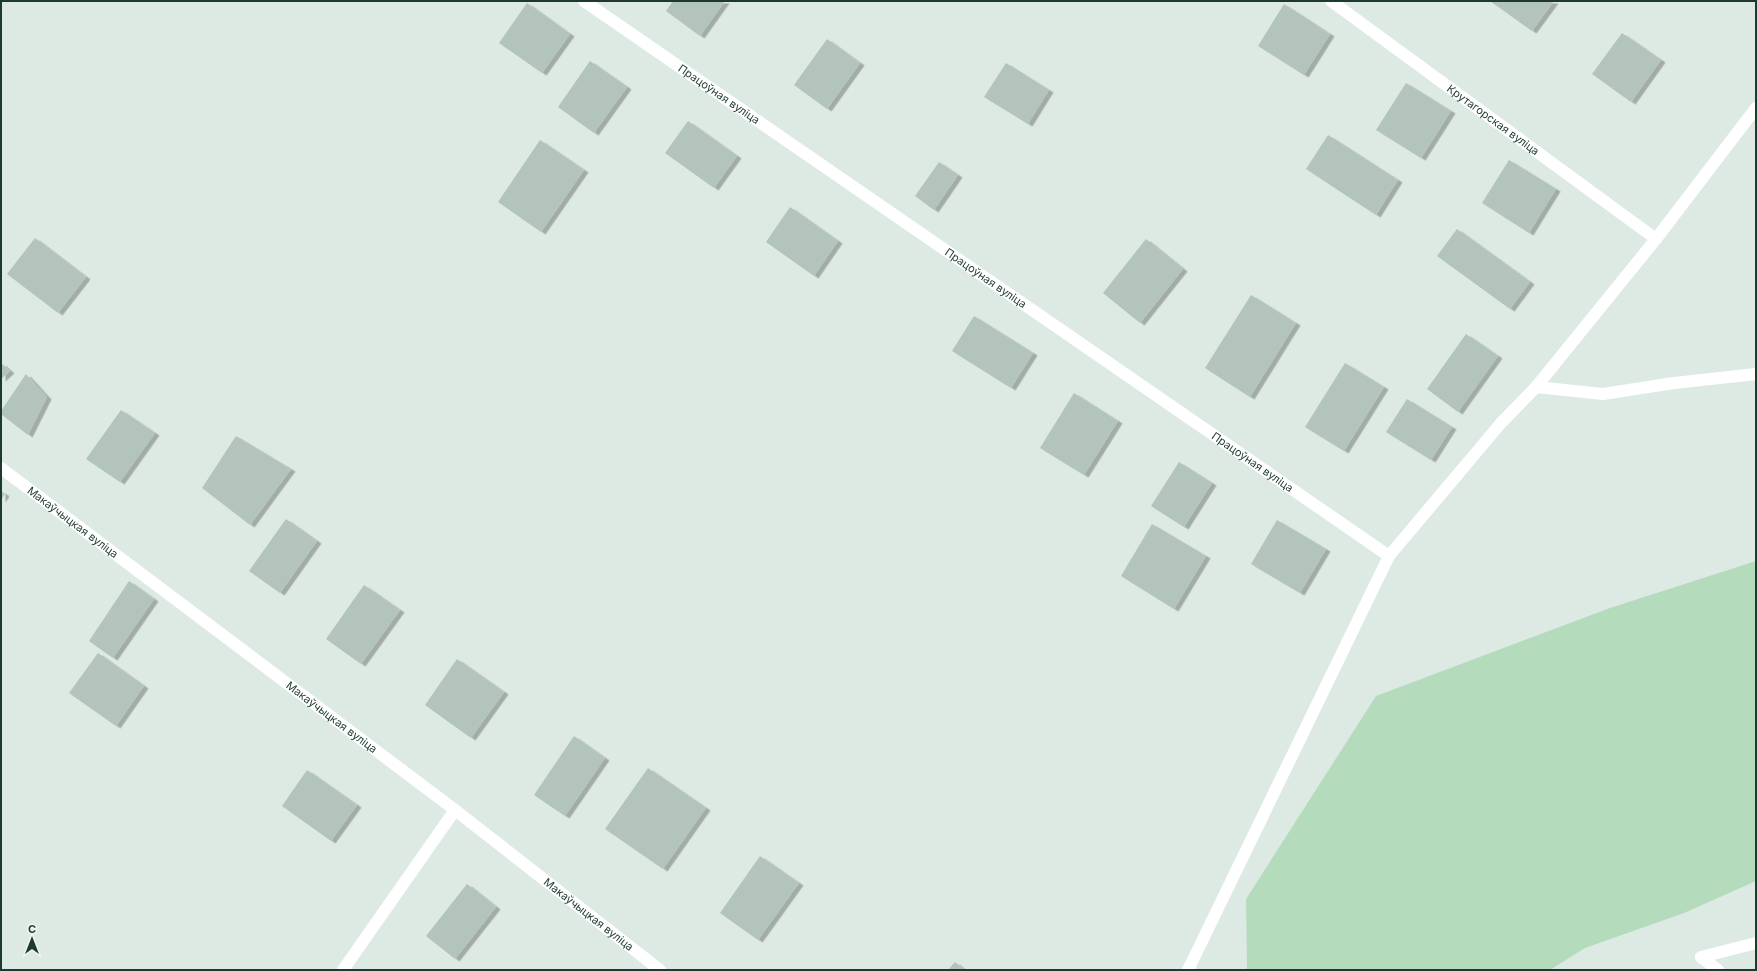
<svg xmlns="http://www.w3.org/2000/svg" width="1757" height="971" font-family="Inter,sans-serif">
<style>
.green{fill:#b4dcbc}
.building{fill:#b2c4bc;filter:url(#shadow)}
.lines{fill:none;stroke-linecap:round;stroke-linejoin:round}
.service{stroke:#fff;stroke-width:12}
.minor{stroke:#fff;stroke-width:12}
.labels{text-anchor:middle;stroke-width:3.5;stroke-linejoin:round;paint-order:stroke}
.street-label{font-size:11px;fill:#1e3930;stroke:#edf6f1}
</style>
<defs>
<filter id="shadow"><feDropShadow dx="4.5" dy="2.5" stdDeviation="0" flood-color="#0004"/></filter>
</defs>
<rect width="100%" height="100%" fill="#dde9e3"/>
<path class="green" d="M1756,561V881L1684,913L1585,948L1550,970H1247L1246,899L1376,696L1610,608Z"/>
<path class="building" d="M673,1H725L700,36L666,11Z
M1490,1H1554L1532,31Z
M527,3L570,34L542,73L499,43Z
M1284,4L1330,34L1304,75L1258,46Z
M1622,33L1661,60L1631,102L1592,74Z
M827,39L860,63L827,109L794,85Z
M590,61L627,87L594,133L558,107Z
M1006,63L1049,90L1028,124L984,97Z
M1406,83L1451,111L1421,158L1376,130Z
M688,121L737,156L714,188L665,153Z
M1328,135L1398,180L1376,215L1306,169Z
M540,140L584,170L541,232L498,202Z
M1509,160L1556,189L1529,233L1482,203Z
M939,162L958,175L934,210L915,196Z
M790,207L838,241L814,276L766,242Z
M1457,229L1530,282L1510,309L1437,256Z
M35,238L86,277L58,313L7,274Z
M1146,239L1183,269L1140,323L1103,293Z
M1251,295L1296,323L1250,397L1205,368Z
M974,316L1033,353L1011,388L952,351Z
M1466,334L1498,356L1458,412L1427,389Z
M1,363L10,371L1,379Z
M1345,363L1384,387L1344,451L1305,427Z
M26,374L47,397L28,435L1,414V411Z
M1074,393L1118,421L1084,475L1040,448Z
M1407,399L1452,427L1431,460L1386,432Z
M121,410L155,433L120,482L86,459Z
M236,436L291,469L250,525L202,488Z
M1179,462L1212,483L1184,527L1151,506Z
M1,491L5,494L1,500Z
M286,519L317,541L280,593L249,571Z
M1277,520L1326,549L1300,593L1251,564Z
M1152,524L1206,556L1174,609L1121,576Z
M129,581L154,599L113,658L89,641Z
M364,585L400,610L361,664L326,639Z
M98,653L144,686L116,726L69,693Z
M457,659L504,692L471,738L425,705Z
M574,736L605,758L565,816L534,795Z
M648,768L706,808L663,869L605,829Z
M307,770L357,805L331,841L282,806Z
M760,856L799,883L758,940L720,913Z
M467,884L496,907L455,959L426,936Z
M955,962L965,970H948Z"/>
<g class="lines">
<path class="service" d="M1536,387L1603,394L1674,383L1756,374"/>
<g class="minor">
<path id="s1" d="M584,1L1389,556"/>
<path id="s2" d="M1331,1L1656,239"/>
<path id="s3" d="M1,468L455,810L660,970"/>
<path d="M1701,957L1756,943"/>
<path d="M1701,957L1718,970"/>
<path d="M343,970L455,810"/>
<path d="M1188,970L1389,556L1501,423L1536,387L1656,239L1756,108"/>
</g>
</g>
<g class="labels">
<g class="street-label">
<text dy="4" stroke="none"><textPath href="#s1" startOffset="164">Працоўная вуліца</textPath></text>
<text dy="4" stroke="none"><textPath href="#s2" startOffset="201">Крутагорская вуліца</textPath></text>
<text dy="4" stroke="none"><textPath href="#s1" startOffset="488">Працоўная вуліца</textPath></text>
<text dy="4" stroke="none"><textPath href="#s1" startOffset="812">Працоўная вуліца</textPath></text>
<text dy="4" stroke="none"><textPath href="#s3" startOffset="90">Макаўчыцкая вуліца</textPath></text>
<text dy="4" stroke="none"><textPath href="#s3" startOffset="414">Макаўчыцкая вуліца</textPath></text>
<text dy="4" stroke="none"><textPath href="#s3" startOffset="738">Макаўчыцкая вуліца</textPath></text>
</g>
</g>
<rect width="1757" height="971" fill="none" stroke="#1e3930" stroke-width="4"/>
<g transform="translate(32 939)" stroke="#edf6f1" stroke-width="3" paint-order="stroke">
<path d="M0-3L7 15L0 10L-7 15Z" fill="#1e3930"/>
<text y="-6" font-size="11" font-weight="bold" text-anchor="middle" fill="#1e3930">С</text>
</g>
</svg>
